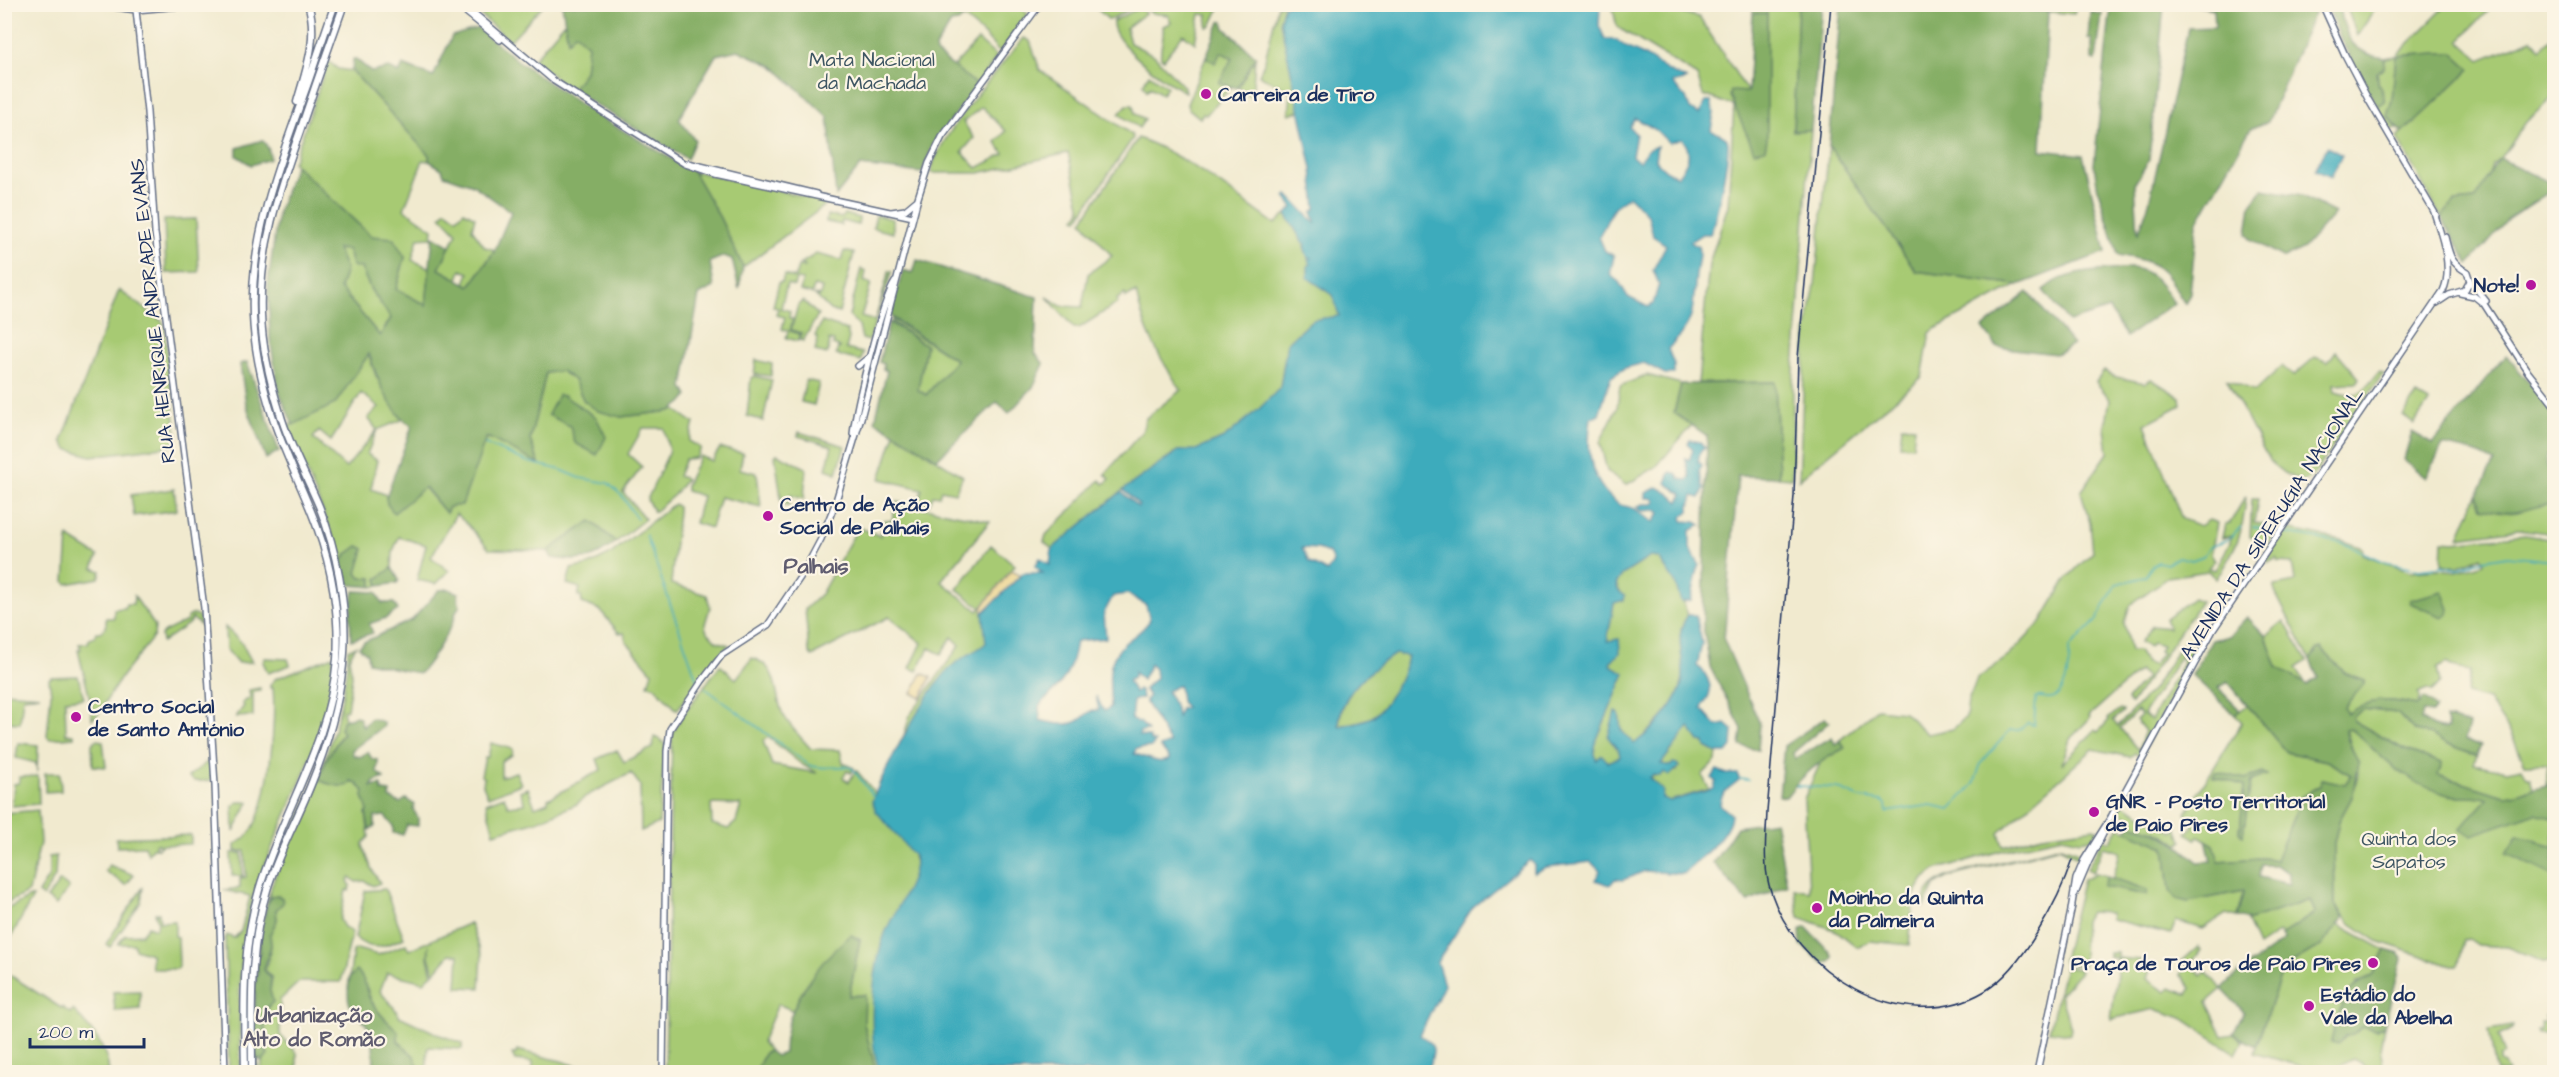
<svg xmlns="http://www.w3.org/2000/svg" width="2559" height="1077" font-family="'Architects Daughter',sans-serif">
<style>
.green{fill:#a7ca73;stroke:#617c68;stroke-width:1.5;fill-rule:evenodd}
.forest{fill:#85ae65;stroke:#506e62;stroke-width:1.5;fill-rule:evenodd}
.sand{fill:#eeda9e;stroke:#84847e;stroke-width:1.5}
.water{fill:#3eabbc;stroke:#2c6d8d;stroke-width:1.5;fill-rule:evenodd}
.lines{fill:none;stroke-linecap:round;stroke-linejoin:round}
.stream{stroke:#3eabbc;stroke-width:1.5}
.major-casing{stroke:#667086;stroke-width:8}
.highway-casing{stroke:#667086;stroke-width:9}
.major{stroke:#fff;stroke-width:5}
.highway{stroke:#fff;stroke-width:6}
.rail{stroke:#1b2f5e;stroke-width:1.5}
.poi-dot{fill:#b5179e;stroke:#fcf5e5;stroke-width:2}
.labels{text-anchor:middle;stroke-width:4.5;stroke-linejoin:round;paint-order:stroke}
.park-label{font-size:20px;fill:#3e5663;stroke:#fcf5e5}
.poi-label{font-size:20px;font-weight:bold;fill:#1b2f5e;stroke:#fcf5e5;text-anchor:start}
.street-label{font-size:20px;fill:#1b2f5e;stroke:#fcf5e5}
.neighbourhood-label{font-size:21px;font-weight:bold;fill:#5f5c6f;stroke:#fcf5e5}
.quarter-label{font-size:22px;font-weight:bold;fill:#5f5c6f;stroke:#fcf5e5}
</style>
<rect width="100%" height="100%" fill="#fcf5e5"/>
<filter id="ink" filterUnits="userSpaceOnUse"><feTurbulence type="fractalNoise" baseFrequency=".0167" numOctaves="2"/><feDisplacementMap in="SourceGraphic" scale="12" xChannelSelector="R" yChannelSelector="G"/><feConvolveMatrix kernelMatrix="1 2 1 2 8 2 1 2 1" color-interpolation-filters="sRGB"/></filter>
<filter id="wash" filterUnits="userSpaceOnUse"><feTurbulence type="fractalNoise" baseFrequency=".008" numOctaves="4" result="noise"/><feDisplacementMap in="SourceGraphic" scale="24" xChannelSelector="R" yChannelSelector="G"/><feGaussianBlur stdDeviation="1.35" result="paint"/><feColorMatrix in="noise" values="0 0 0 0 0 0 0 0 0 0 0 0 0 0 0 0 0 1.4 0 .05"/><feComposite in="paint" operator="in"/></filter>
<g filter="url(#wash)">
<rect width="100%" height="100%" fill="#f1eacf"/>
<path class="green" d="M1217,4L1219,9L1211,26L1207,27V15L1200,14L1195,43L1183,34L1164,59L1161,58C1159,47 1165,38 1163,26L1171,23L1168,15L1151,13L1144,5Z
M469,5H543L510,41Z
M949,5H1018L1028,14L1000,53L983,34Z
M1099,5V4L1138,5L1109,20L1096,8Z
M1278,5H1284L1280,20L1300,111L1289,114L1291,92L1259,75L1265,60Z
M1612,5H1646L1699,17L1748,92L1755,151L1766,61L1767,13H1753V5H1798L1793,130H1811L1793,384L1792,478L1779,477L1775,382L1698,383L1709,264L1728,205L1734,106L1703,95L1697,76L1617,27Z
M2030,5H2076L2074,14L2029,10Z
M2346,5H2378L2357,36Z
M2447,5H2493L2459,41L2480,60L2532,39L2540,49L2554,36V96L2526,122L2501,159L2492,165L2488,179L2475,200L2455,202L2441,217L2397,138L2470,69L2453,53L2396,56L2392,100L2387,116L2398,129H2390L2377,107L2385,101L2378,82L2377,72L2384,68L2385,58L2396,56Z
M1139,8L1146,13L1126,28L1130,43L1154,55L1184,87L1185,92C1167,83 1110,43 1113,21Z
M565,22L568,40L575,33L588,45L585,72L571,90L533,60Z
M1024,38L1030,41L1040,70L1132,135L1133,138L1078,219L1075,218L1081,210L1068,153L979,173H931C934,142 1001,65 1024,38ZM982,107L1006,131L996,142L1004,154L977,168L962,152L974,138L963,122Z
M978,40L997,57L977,85L953,67Z
M1221,52L1233,58L1219,83L1231,87L1206,115L1203,113L1200,118L1188,108L1187,104L1206,57L1215,62Z
M1255,59L1252,98L1238,87Z
M328,61L338,69L352,71L429,155V161L423,160L404,209L433,229L432,237L418,238L412,260L430,268L426,306L396,290L405,257L371,236L293,163Z
M1149,74L1167,87L1162,94L1150,87L1147,91L1143,84Z
M1127,105H1133L1135,114L1145,119L1139,128L1119,114Z
M1138,138C1187,156 1232,194 1275,224L1286,214L1301,239L1309,238L1308,246L1306,244L1304,247L1308,257L1311,258V265L1334,295L1340,316L1312,320L1287,343L1280,388L1260,409L1224,438L1196,450L1177,451L1123,490L1052,549L1044,542L1046,535L1100,480L1104,484L1110,479L1105,474L1142,432L1146,418L1181,390C1159,357 1144,331 1136,292L1126,298L1125,294L1117,299L1118,303L1079,328H1074L1047,297L1061,306L1082,307L1088,274L1112,256L1082,221Z
M1829,146L1916,271L2018,285L1935,329L1930,333L1922,377L1799,479L1806,333L1815,285Z
M693,171L824,201L827,204L743,267L720,218Z
M446,210L457,218L464,211L475,217L472,229L485,247L495,250L470,286L465,283L469,273L461,270L458,279L439,269L457,233L441,216Z
M844,214L859,218L858,225L842,221L841,225L826,222L827,215L842,218Z
M876,215L893,219V233L873,228Z
M196,219L199,272L166,273L164,220Z
M336,249L348,250L352,265L361,268L371,290L391,318L380,336L340,288L346,269Z
M844,251L854,253L839,313L830,310L815,295L820,296L822,288L814,286L812,294L800,291L803,280L796,279L794,286L787,284L781,308L790,311L789,318L793,319L790,331L800,334L798,341L786,338L788,331L782,329L785,317L776,315L778,308L773,307L779,282H782L784,275L795,278L798,266L806,267L800,264L816,254L841,260Z
M861,269L866,271L864,281L871,284L861,317L875,321L889,271L892,272L869,341L862,339L859,326L849,316Z
M119,290L162,321L164,326L177,439L171,446L91,456L67,449L62,441Z
M803,301L818,315L803,341L800,340L802,333L791,330L798,305Z
M892,319L956,360L926,395L918,390L926,345L892,322Z
M822,322L847,330L849,338L846,349L863,353L861,361L836,355L838,348H841L833,345L834,341L828,340L830,341L827,354L815,351L818,338L815,336Z
M2336,351L2359,378L2356,383L2334,384L2335,391C2363,399 2361,392 2379,372L2383,374L2314,474L2306,480L2300,481L2284,473L2270,462L2227,380L2255,391L2282,366L2293,376L2315,357L2328,362Z
M368,353L376,376L402,420L377,430L367,454L377,460L371,489L387,495L386,497L424,487L446,513L486,439L489,438L539,463L530,440L546,373L561,371L574,380L584,401L621,417L670,411L674,409L694,423L689,441L701,448L696,458L685,459L678,476L686,479L674,495L654,512L647,500L669,452L664,428H643L628,454L642,467L623,492L645,519L616,542L591,521L548,551L489,549L468,525L456,514L431,557L449,571L436,584L417,580L426,545L399,537L393,551L392,568L377,579L379,586L372,587V578H361L357,573L364,549L358,546L347,554L340,563L332,534L288,426L335,404ZM361,393L379,407L368,418L377,430L346,468L313,438L319,431L331,441Z
M756,360L772,364L771,376L754,374Z
M2104,371L2116,377L2145,383L2151,379L2180,397L2181,405L2145,424L2182,519L2200,526L2209,520L2217,523L2211,553L2215,560L2208,568L2215,570L2230,543L2231,536L2222,538L2225,524L2230,523L2246,496C2243,536 2237,546 2216,579L2208,571L2168,577L2130,605L2124,623L2130,651H2138L2145,663L2153,665L2162,653L2159,651L2162,646L2152,643L2149,647L2140,642L2152,626L2169,628L2165,619L2193,598L2201,601L2131,704L2127,700L2146,677L2139,671L2089,716L2090,718L2070,739L2062,764L2095,730L2098,732L2109,720L2108,719L2120,709L2123,711L2113,721L2118,726L2152,690L2182,644H2190L2189,663L2140,757L2135,753L2130,757L2093,749L1999,833L2003,846L2042,835L2094,828L2098,830L2091,839L2080,841L2062,837L2004,850L1935,870L1924,879L1914,895L1909,945L1870,941L1857,947L1837,931L1799,917L1794,888L1809,891L1804,799L1822,759L1844,748L1840,740L1877,709L1904,712L1927,734L1953,729L1966,717L1968,701L1977,679L2010,655L2041,622L2067,578L2093,552L2090,523L2081,492L2108,453L2105,428L2110,399L2096,382ZM2181,655L2183,663L2151,720L2143,714ZM2137,711L2141,715L2136,720L2145,731L2138,750L2120,728Z
M1647,375L1681,384L1674,413L1692,425L1656,467L1626,485L1607,471L1600,442L1617,408L1620,386Z
M754,376L772,380L763,421L747,416L751,378Z
M806,380L819,383L814,405L801,402Z
M2417,395L2429,402L2414,424L2403,416Z
M1902,426L1915,427L1913,446L1900,445Z
M799,432L845,446L837,473L826,469L832,446L798,436Z
M895,433L963,476L955,493L941,490L939,496L933,495L929,504L919,502L922,489L880,479Z
M720,448L743,453L740,469L757,473L761,507L720,497L711,528L695,523L702,496L686,491V485L700,456L712,461Z
M777,454L806,468L804,499L790,495L789,505L782,504L775,456Z
M174,489L177,510L134,516L131,495Z
M2477,495L2482,508H2530L2541,504L2554,506V534L2518,529L2459,537Z
M2252,499H2258L2254,523L2274,525L2293,500L2296,501L2267,546L2250,537Z
M896,502L990,521L941,581L978,611L981,608L957,589L991,545L1015,565L982,607L1022,576L919,848L913,857L915,862L919,855L1113,1072H876L864,1024V995L849,996L860,940L805,987L794,1011L778,1004L762,1042L769,1051L765,1052L756,1072H665L672,736L680,719L720,665L736,679L752,658C779,666 774,692 782,712C788,725 802,738 811,749L840,750L843,763L854,768L851,773L847,771L843,778L849,782L856,770L876,794L879,784L904,735L910,715L960,645L952,637L941,654L929,648L917,671L910,668L922,643L889,617L812,656L809,652L805,609L821,594L858,527L880,536L884,520L892,521ZM768,737L801,764L817,773L772,765L763,741ZM711,804L741,805L736,822L728,829L712,824Z
M674,504L678,507V511L671,584L707,595L710,607L705,624L706,630L716,641L729,645L715,659L677,710L654,686L648,685L652,672L626,641L624,633H619L600,610L582,603L581,596H578L580,588L567,584L571,569L589,565L609,555Z
M2287,529L2341,540L2363,548L2362,554L2411,571L2439,569L2457,571L2484,563L2482,556L2457,567L2442,564L2443,541L2454,542L2525,534L2554,539V706L2550,707L2551,725L2554,731V784L2546,785L2548,764H2525L2510,732L2488,700L2467,694L2470,671L2451,667L2447,663L2437,668L2440,683L2432,691L2428,689L2418,693L2420,697L2417,705C2390,699 2370,697 2347,714L2344,707L2364,684V680L2345,673L2321,648L2318,649L2310,660L2275,592V586L2295,582L2292,563L2279,562L2277,558L2268,563L2266,559Z
M68,537L98,556L93,568L101,571L99,578L67,584L65,582Z
M1650,557L1659,558L1675,582L1688,615C1674,635 1683,651 1683,673C1684,700 1653,729 1634,744L1621,730L1619,715L1608,737L1619,751L1621,757L1608,762L1596,760L1594,746L1625,673L1610,666L1611,661L1607,641L1614,603L1624,600L1616,584L1622,575Z
M134,596L155,626L154,636L122,676L96,717L92,719L91,704L78,650L81,649L79,644L88,643L89,639L95,637L96,632H100L106,627V618H114V609L125,608L126,604H133Z
M193,614L199,617L201,626L192,618L191,622L162,642L161,635L164,632L187,621V618Z
M2284,621L2307,661L2296,668L2307,686L2277,667L2266,636Z
M225,627L241,642L252,662L238,663L226,649Z
M356,646L349,658L352,676L347,709L343,711L345,720L340,729L343,732L326,760L319,780C329,785 333,782 342,787L355,781L364,791L363,796L369,811L366,813L369,837L363,843V846L372,870L380,883L373,886L365,881L356,882L350,877L348,880L350,885L349,891L346,890L340,920L344,927L352,932L341,982H299L280,1000V1035L297,1053V1072H301H261L262,1062L268,1054L264,1048L267,1045C266,1032 259,1012 273,1002L270,991L272,978L264,970L268,963L271,946L270,934L277,920L276,910L282,903V898L277,895L270,897L261,930L260,952L256,958L258,973L255,986L254,1019L258,1072H255C253,1011 252,951 270,891C278,864 292,838 303,811C327,759 345,708 348,650Z
M1395,654L1408,656C1406,672 1385,710 1372,717C1362,722 1349,723 1339,726C1340,693 1370,669 1395,654Z
M333,656C332,742 278,816 254,896C236,954 239,1013 241,1072H229L225,939L227,935L234,938L241,931L250,896L223,890L240,888V878L246,877L245,851H235V845C237,843 242,841 245,838C270,816 276,720 273,688H270V685L275,679Z
M265,658L288,659L290,665L268,673L263,662Z
M78,676L84,698L65,700L66,734H74V737L49,739L47,736L51,693L49,679L51,677Z
M260,688V691L253,692V716L236,717L244,706L242,703L250,698L249,690Z
M4,692L40,695L23,697L20,723L5,722Z
M2247,705L2286,752L2327,761L2352,775L2345,784L2321,785L2302,796L2276,860L2262,858L2219,861L2214,845L2199,836L2196,839L2187,833L2194,826L2186,813L2242,722L2235,715ZM2215,772L2245,779L2263,773L2266,775L2251,781L2243,834L2240,832L2244,785L2213,777Z
M2363,709L2397,713L2415,731L2433,735L2446,744L2477,755L2474,764L2507,771L2522,768L2527,777H2530L2533,788L2515,795L2504,796L2437,775L2442,763L2403,749L2354,721L2351,717Z
M1689,726L1699,741L1705,742L1706,747L1717,753L1716,761L1702,775L1709,789L1670,801L1662,798L1658,785L1649,778L1664,772L1677,771L1679,767L1673,763L1671,766L1661,764Z
M2349,728L2422,772L2505,801L2554,786V847L2545,846L2535,840L2537,867L2553,874L2554,870V959L2545,963L2507,947L2478,945L2469,939L2464,940L2458,966H2452L2377,941L2350,923L2335,904L2334,843L2339,821L2352,797L2359,772L2346,729Z
M654,737L660,739L665,745L659,823L641,831L640,785L631,773L586,796L577,804L537,821L494,833L486,803L504,796L508,806L525,804L520,791L528,788L535,807L548,802V799L601,770L597,759L617,750L624,762L652,748Z
M96,740L103,741L106,767L93,766L92,744Z
M18,743L38,745L37,773L36,763L16,758Z
M491,743L513,749L512,755L501,761V777L516,772L521,784L488,797L483,785L484,778L481,776L485,757H488Z
M211,759V781H194L188,777Z
M45,773H60L61,791L45,792Z
M38,776L39,804L12,806L14,784L19,783V777Z
M238,802H249L234,832L233,806Z
M2122,804L2174,832L2177,827L2182,841L2179,845C2166,833 2148,828 2130,824L2131,820L2118,809Z
M38,810L40,843L29,892L5,904V813Z
M2119,827L2165,847L2170,889L2188,902L2244,891L2237,917L2226,914L2203,929L2176,921L2171,934L2111,919L2110,913L2089,912L2084,921L2083,966L2065,964L2063,960L2083,879L2096,873L2107,876L2104,887L2146,895L2147,890L2113,878L2120,852L2103,847L2093,872L2087,869L2103,839L2110,842Z
M191,835V844L162,845L159,847V844H155V847L159,848H152L148,854L145,846L117,847L116,838Z
M2061,846L2077,851L2081,859L2060,847L1949,877L1935,885L1923,908C1923,891 1934,883 1949,876Z
M231,853H242L243,876H232Z
M56,856L55,877L43,897L38,893L49,876V857Z
M109,865L134,875L126,885L105,871Z
M60,881L69,888L56,905L47,898Z
M143,887L141,902L110,947L106,944Z
M385,889L404,938C385,946 373,953 355,938L365,891Z
M30,897H33L5,948V910Z
M2310,900L2315,912L2281,936L2279,932L2258,946L2246,919L2250,920Z
M155,913H159L160,922L175,921V936L178,937L179,967L177,969H152L151,954L135,949L134,944H118L125,935L142,934L148,926L155,929L158,923Z
M470,923L482,955L480,988L457,987L459,955L450,954L434,973L429,957V945L428,958L432,974L424,982L387,973L380,991C385,999 397,1008 399,1016L440,1035L462,1043V1049L428,1047L426,1072H420L414,1056L398,1041L397,1031C384,1019 371,1007 367,988L348,989L353,951L357,949L378,955L406,944L409,950Z
M2338,924L2385,950L2372,976L2357,982L2345,1036L2353,1035L2363,1026L2376,1030L2384,1026L2380,1048L2384,1072H2370L2361,1063L2353,1059L2340,1066L2339,1072H2323L2254,1053L2280,977L2289,965L2321,946Z
M2198,947L2201,950L2192,962L2201,976L2206,972L2222,989L2207,1002L2223,1036L2233,1034L2243,1041L2236,1054L2182,1018L2155,1009L2111,1019L2117,974L2116,958L2109,957V953H2117V958L2140,960L2151,966L2147,979L2166,992L2170,988L2187,994L2191,988L2180,974L2188,967L2182,961Z
M2065,967L2078,969L2080,972L2060,994L2071,1028L2070,1034L2049,1031Z
M5,972L61,1008L62,1007L70,1013L73,1010C91,1029 107,1046 109,1072H5Z
M140,991V1009L115,1011L113,992Z
M2553,1013L2554,1033L2537,1034L2536,1031H2540L2541,1023H2545V1016Z
M2513,1026L2512,1029L2498,1036L2505,1054L2500,1057V1062L2504,1064L2508,1072H2496L2489,1030Z
M517,1050L561,1061L596,1072H526L533,1071V1062L515,1060L512,1054H516Z"/>
<path class="forest" d="M562,5H949L963,18L958,22L951,23L935,48L936,53L977,85L933,145L922,173L860,166L836,196L828,117L773,66L738,50L716,55L679,119L695,140L687,159L571,90L585,72L588,45L575,33L568,41Z
M1798,5H1822L1811,130L1793,131Z
M2030,5V10L2048,12L2041,150L2083,155L2106,252L2018,285L1916,271L1829,146L1841,5Z
M2111,5H2164L2149,160L2135,183L2138,234L2149,203L2188,28L2215,27L2214,9L2193,5L2317,6L2268,122L2251,128L2197,223L2190,293L2185,304C2162,267 2162,263 2118,255L2098,190L2094,165Z
M2327,5H2340C2344,36 2351,53 2385,58L2384,68L2377,72L2378,82L2385,101L2377,107L2341,40Z
M2090,12L2102,14L2096,60L2092,59V39H2088Z
M1753,13H1767V139L1765,149L1754,151L1730,96L1731,91L1748,92Z
M1223,21L1225,28L1256,57L1237,88L1219,83L1232,58L1221,52L1215,63L1206,57L1220,22Z
M478,28L522,64L593,113L693,171L720,218L743,267L739,289L732,259L724,256L710,262L714,287L699,295L683,387L688,396L682,403L671,411L621,417L598,411L584,401L574,380L561,371L546,373L530,440L539,464L489,438H486L462,505L449,507L446,513L425,487L394,513L387,504L386,497L412,426C389,412 377,378 369,354L335,404L293,425L279,392L270,339L268,283L278,212L295,165L371,236L393,238L405,257L396,289L426,305L433,236L450,246L439,269L470,286L494,252L511,212L473,185L444,175L442,169L429,161V155L352,71L353,59H356L371,72L389,68L399,73L403,65L433,77L452,36ZM337,249L348,250L352,266L361,268L371,290L391,318L380,336L340,288L346,269Z
M2437,53H2453L2470,69L2403,133L2387,116L2392,100L2396,56Z
M262,140C268,145 270,152 270,159L251,165L237,156V148Z
M2501,159L2553,184L2554,189L2508,219L2469,264L2441,217L2455,202L2475,200C2483,187 2490,167 2501,159Z
M2263,189L2302,196L2335,213L2304,248L2284,258L2250,239L2247,234L2251,205Z
M917,260L1037,297L1035,353L1044,364L1033,387L1009,413L997,402L937,459L875,421L887,371L883,369L884,364L879,362L889,322L926,345L918,390L926,395L956,360L890,316L903,270L913,273Z
M2130,268C2152,269 2162,286 2174,303L2126,337L2109,309L2069,322L2043,290C2066,269 2100,272 2130,268Z
M2028,292L2073,345L2056,354L1997,347L1983,328Z
M2506,355L2554,412V454L2550,453L2546,456L2547,466L2554,470V506C2537,503 2532,510 2516,512C2505,514 2493,510 2482,508L2477,495L2494,462L2474,452L2443,445L2426,478L2404,460L2412,432L2433,444L2449,423Z
M247,362L279,451L266,459L246,404L240,364Z
M1775,382L1779,477L1738,476L1724,640L1760,724L1758,750L1740,746L1742,729L1710,667L1703,625L1707,436L1674,413L1681,384Z
M558,395L564,396L596,417L606,437L597,455L575,443L570,426L548,415Z
M591,521L616,542C593,561 581,562 552,558L548,551Z
M358,546L364,549L357,573L361,578H372V587L350,585L340,563L347,554Z
M392,568L399,580L397,583L379,586L377,579Z
M449,589L458,593V601L460,606C454,611 456,617 452,624C444,639 433,660 420,673C401,671 385,666 368,662L367,654L359,647L364,642L412,620L439,590Z
M354,591L376,592L382,603H394L398,610L386,618L369,624L373,633L351,640L350,615Z
M2442,591L2449,609L2448,613L2442,617L2410,603V600Z
M2247,617L2266,636L2277,667L2307,685L2318,678L2310,660L2318,649L2321,648L2345,673L2364,680V684L2344,707L2347,714C2371,697 2388,699 2417,705L2424,698L2436,708L2432,713L2423,712L2421,720C2429,725 2439,730 2448,728L2445,719L2469,724L2465,739L2481,746L2477,755L2446,744L2432,735L2415,731L2397,713L2363,709L2352,717L2354,721L2403,749L2442,763L2438,775L2504,796C2522,795 2537,785 2554,784V819L2536,813L2472,835L2459,830L2487,799C2472,792 2458,800 2442,793C2429,789 2415,782 2403,774C2385,763 2367,742 2350,728L2346,729L2347,738L2359,763L2352,797L2339,821L2334,843L2335,904L2344,918L2321,946L2289,965L2280,977L2256,1046L2233,1034L2244,1012L2222,989L2235,976L2284,940L2281,936L2315,913L2310,900L2250,920L2237,917L2244,891L2188,902L2176,899L2170,890L2165,847L2126,831L2130,824C2162,831 2174,841 2198,862L2211,861L2206,840L2214,845L2219,861L2262,858L2276,860L2302,796L2321,785L2322,779L2345,784L2352,775L2327,761L2286,752L2228,682L2218,688L2240,710L2235,715L2192,675L2212,640L2229,636ZM2261,865H2275L2289,873V884L2259,877Z
M355,716L359,717L363,727L371,718L383,722L384,726L352,750L353,755L360,757L368,752L372,759L378,760L377,772L384,778L374,782L371,787L381,785L382,791L390,792V798L400,803L406,799L415,805L413,809L418,818V826L407,825L403,835L393,833V826L385,816L375,817V826L369,830L366,813L368,811L363,796L364,791L356,783L351,781L349,785C340,788 327,784 319,780L326,760L343,733L340,729L342,721Z
M1825,718L1829,722L1793,753L1795,759L1832,737L1835,744L1840,740L1845,748C1819,761 1803,774 1786,797L1779,796L1784,746Z
M2215,772L2245,779L2264,773L2267,775L2251,781L2243,835L2240,833L2244,785L2213,777Z
M1775,821L1787,885L1748,902L1713,863L1737,827Z
M2517,836L2535,840L2545,846L2554,847V870L2552,875L2506,853Z
M2107,876L2147,890L2146,895L2103,887Z
M277,895L282,898L283,903L276,910L277,920L270,934L271,946L264,970L271,978L270,991L273,1002C259,1012 266,1032 267,1045L264,1049L268,1054L262,1062L256,1057L255,1048V986L258,973L256,958L260,952L261,930L267,905L272,896Z
M1806,927L1830,952L1833,957L1830,962L1823,963L1801,945L1800,930Z
M851,935L860,940L849,996L865,995L864,1024L876,1072H756L765,1052L769,1051L776,1056L784,1053C783,1009 818,961 851,935Z
M2385,950L2400,954L2402,959L2384,1026L2376,1030L2363,1026L2352,1035L2345,1036L2338,1044L2331,1042C2338,1012 2342,988 2372,976Z
M357,971C367,980 365,991 371,1001C378,1013 388,1022 398,1031V1041L414,1056L420,1072H374C374,1067 373,1038 372,1035C361,1008 342,1018 350,977Z"/>
<path class="sand" d="M1011,570L1021,575L983,613L982,607Z
M922,673L931,677L921,698L912,693Z"/>
<path class="water" d="M1284,5H1600L1599,26L1605,39L1617,40C1628,50 1629,48 1641,54C1657,62 1669,75 1688,79L1672,83L1686,98L1690,109L1699,114L1706,102H1711L1714,113L1711,130C1716,134 1723,134 1727,139C1732,149 1715,223 1710,234H1702L1690,242L1698,246C1701,256 1697,264 1696,275C1692,312 1697,319 1668,349L1674,364V374H1665L1644,363L1625,368L1611,377L1599,414L1591,418C1586,450 1589,482 1617,503C1622,507 1629,506 1635,509C1642,513 1647,518 1654,522L1660,513L1656,510L1642,511L1637,507L1643,504H1654L1656,501L1652,498H1646V493L1658,487L1670,494L1679,502L1682,494L1666,483L1670,472L1676,473L1680,479L1687,480L1690,477L1685,458L1689,460L1693,449L1688,444L1690,440L1700,442L1705,448L1701,450L1698,461L1702,465L1699,471L1704,489L1700,498L1693,496L1689,511L1682,517L1683,521L1696,522L1701,525L1690,531V548L1699,564L1691,600L1681,602L1675,582L1659,558L1650,557L1622,575L1616,584L1619,592L1625,596L1624,600L1614,603L1607,641L1619,639L1620,653L1611,661L1610,665L1625,673L1594,746L1596,760L1602,755L1608,762L1620,757L1619,751L1608,737L1615,711L1619,714L1621,730L1634,744C1654,729 1684,700 1683,673C1683,651 1674,635 1688,615H1696L1702,643L1697,666C1705,671 1713,685 1709,695C1707,700 1703,702 1702,709L1717,726L1726,724L1733,730L1732,747L1727,753H1717L1706,747L1705,742L1699,741L1689,727L1661,764L1671,766L1673,763L1677,764L1679,767L1669,776L1664,772L1660,776L1653,775L1649,778L1663,790L1662,798L1670,801L1714,789L1716,781L1712,778L1717,770L1727,774H1738L1739,780C1729,789 1721,791 1720,805L1731,814C1731,833 1697,862 1683,874L1645,871L1623,880L1615,879L1610,885L1595,880L1600,871L1591,862L1546,867L1534,873V865L1530,860L1473,907L1437,962L1444,985L1420,1035C1441,1049 1431,1052 1429,1072H880C867,1039 872,971 884,936C891,915 920,877 914,856L876,811L872,801C887,765 925,692 952,666C961,657 976,652 986,643L983,613L1023,573H1043L1035,566L1040,558L1050,565L1052,549L1121,492L1138,507L1139,505L1123,490L1178,451L1196,450L1224,438L1259,409L1280,388L1287,343L1312,320L1339,316L1333,295L1308,278V266L1311,264L1308,260L1311,258H1308L1304,247L1306,244L1303,243L1286,214L1293,208L1285,197L1288,195L1316,224L1312,212L1316,209L1312,169L1280,20ZM1635,118L1656,130L1669,143L1682,139C1694,153 1687,163 1678,176L1668,172L1655,160L1657,146L1647,150L1639,162L1632,156L1636,134L1629,127ZM1629,196L1648,215L1653,236L1666,245L1653,270L1659,284L1653,304L1648,307L1628,297L1619,282L1610,275L1614,256L1605,251L1599,237L1614,207ZM1302,548L1318,549L1329,553L1333,562L1327,572L1309,562ZM1128,594L1146,605L1150,620C1142,632 1136,634 1126,642C1104,662 1110,681 1111,707L1104,711L1096,696L1099,710C1085,711 1088,715 1078,721C1067,727 1051,723 1040,720L1039,706C1063,682 1071,675 1076,641L1106,638L1104,613L1113,596ZM1395,654L1408,656C1406,672 1385,710 1372,717C1362,722 1349,724 1339,726C1338,694 1371,669 1395,654ZM1150,664L1155,669L1156,678L1144,689L1149,696L1146,699V703L1170,743L1160,747L1170,759C1158,766 1147,756 1134,754L1136,749L1152,747L1155,742L1151,741L1149,737L1139,736L1140,732L1148,731L1140,722L1131,720L1133,701L1142,698L1141,691L1138,689L1135,693L1128,681L1134,677V672L1142,680ZM1179,685L1181,702L1186,707L1181,708L1177,718L1176,708L1167,691Z
M2327,147L2342,155L2331,177L2315,170Z"/>
<g class="lines">
<path class="stream" d="M485,444L528,462L561,470L580,478L608,483L622,496L637,519
M2253,527L2266,528L2276,531
M2283,533L2343,543L2384,562L2420,569L2443,566L2458,569L2476,561L2508,556L2554,561
M646,535L697,680
M705,688L809,765C823,771 837,764 852,768L874,797
M1740,779L1748,780
M1796,786L1837,788L1860,798L1882,801L1886,804L1887,812L1931,805L1950,809L1974,784L1981,763L2010,730H2019L2028,723L2034,725L2036,697C2042,696 2045,699 2051,698C2067,697 2070,661 2069,649L2097,620L2116,584L2145,577L2152,566L2158,562L2167,564L2178,557L2192,560L2203,556L2210,546L2227,540L2241,527"/>
</g>
</g>
<g filter="url(#ink)">
<g class="lines">
<defs>
<path id="major" d="M93,4L136,10L201,4
M456,4L500,40
M463,4L554,81L685,164L715,174L913,217
M2322,4L2345,55L2368,99L2436,215
M136,10L147,112L155,233L204,608L215,785L225,1072
M688,163L816,194
M891,212L905,210L917,200
M2470,281L2486,301
M2460,293L2474,296L2484,304L2528,372L2554,405
M2437,303L2449,295L2465,290L2470,281L2467,272C2450,262 2450,256 2445,237
M858,366L869,357
M853,434C856,406 881,303 895,282
M2075,894L2089,861L2104,832
M2071,910L2076,879L2084,860L2111,817L2213,630L2443,291C2454,267 2441,235 2434,212
M663,1072L667,751L670,729L702,681L722,655L768,625L803,573L821,539L835,504L861,418L918,198L929,163L942,137L1040,4
M2037,1072L2072,906"/>
<path id="highway" d="M297,102C306,70 319,37 308,4
M245,1072C244,1011 241,950 259,890C282,811 330,743 337,659C340,616 332,568 317,527C305,493 287,459 275,424C261,383 251,337 253,293C255,224 281,159 304,94C315,64 324,34 335,4
M252,1072C252,1011 248,950 267,890C278,853 298,818 312,782C329,740 341,698 344,653C347,604 337,551 319,506C306,475 289,445 280,413C270,381 262,348 261,315C258,251 279,190 300,131C314,89 329,47 344,4"/>
</defs>
<use href="#major" class="major-casing"/>
<use href="#highway" class="highway-casing"/>
<use href="#major" class="major"/>
<use href="#highway" class="highway"/>
<path class="rail" d="M1831,4L1798,358L1794,496L1767,812C1766,836 1763,862 1769,885C1792,971 1902,1040 1985,991C2022,969 2059,900 2072,860"/>
</g>
</g>
<g class="poi-dot">
<circle cx="1206" cy="94" r="6"/>
<circle cx="2531" cy="285" r="6"/>
<circle cx="768" cy="516" r="6"/>
<circle cx="76" cy="717" r="6"/>
<circle cx="2094" cy="812" r="6"/>
<circle cx="1817" cy="908" r="6"/>
<circle cx="2373" cy="963" r="6"/>
<circle cx="2309" cy="1006" r="6"/>
</g>
<g class="labels">
<g class="park-label">
<text x="872" y="66">Mata Nacional<tspan x="872" dy="23">da Machada</tspan></text>
<text x="2409" y="845">Quinta dos<tspan x="2409" dy="23">Sapatos</tspan></text>
</g>
<g class="poi-label">
<text x="1218" y="101">Carreira de Tiro</text>
<text x="2519" y="292" text-anchor="end">Note!</text>
<text x="780" y="511">Centro de Ação<tspan x="780" dy="23">Social de Palhais</tspan></text>
<text x="88" y="713">Centro Social<tspan x="88" dy="23">de Santo António</tspan></text>
<text x="2106" y="808">GNR - Posto Territorial<tspan x="2106" dy="23">de Paio Pires</tspan></text>
<text x="1829" y="904">Moinho da Quinta<tspan x="1829" dy="23">da Palmeira</tspan></text>
<text x="2361" y="970" text-anchor="end">Praça de Touros de Paio Pires</text>
<text x="2321" y="1001">Estádio do<tspan x="2321" dy="23">Vale da Abelha</tspan></text>
</g>
<g class="street-label">
<text transform="translate(152 311) rotate(-96)" y="7">RUA HENRIQUE ANDRADE EVANS</text>
<text transform="translate(2271 523) rotate(-57)" y="7">AVENIDA DA SIDERUGIA NACIONAL</text>
</g>
<g class="neighbourhood-label">
<text x="314" y="1022">Urbanização<tspan x="314" dy="24">Alto do Romão</tspan></text>
</g>
<g class="quarter-label">
<text x="816" y="573">Palhais</text>
</g>
</g>
<rect width="2559" height="1077" fill="none" stroke="#fcf5e5" stroke-width="24"/>
<path d="M30 1038v9h114v-9" fill="none" stroke="#1b2f5e" stroke-width="3"/>
<text x="39" y="1038" font-size="18" fill="#1b2f5e" stroke="#fcf5e5" stroke-width="4.5" paint-order="stroke">200 m</text>
</svg>
